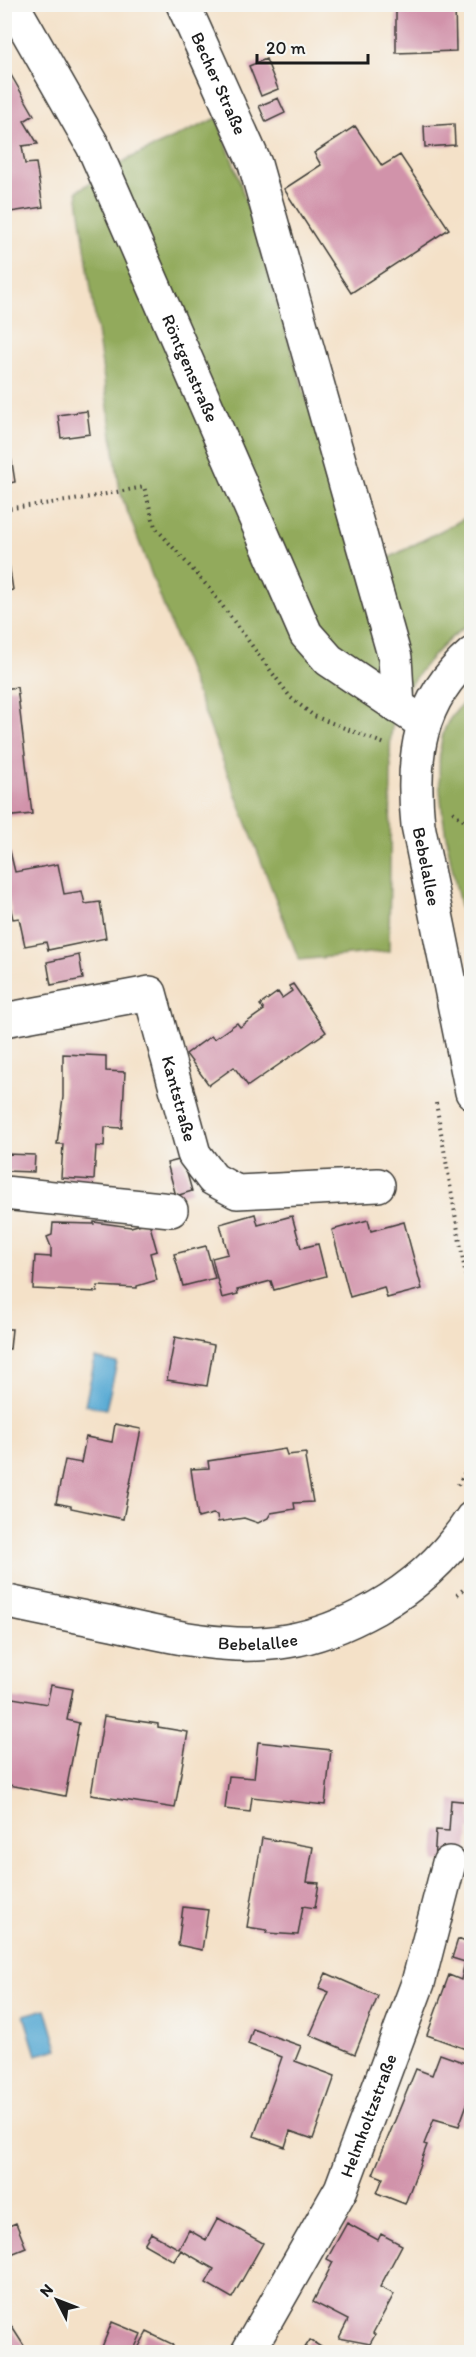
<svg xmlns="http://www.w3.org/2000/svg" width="476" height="2357" font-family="Itim,sans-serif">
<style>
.forest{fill:#92aa5b;stroke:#57633c;stroke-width:1.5}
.water{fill:#59aad4;stroke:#3a6378;stroke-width:1.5}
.building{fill:#d193aa}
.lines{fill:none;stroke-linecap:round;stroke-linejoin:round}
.street-casing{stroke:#3c3a36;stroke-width:36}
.secondary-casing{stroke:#3c3a36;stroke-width:36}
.path{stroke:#3c3a36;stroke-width:4;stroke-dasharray:1.5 4.5;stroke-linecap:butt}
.street{stroke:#fff;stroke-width:33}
.secondary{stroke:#fff;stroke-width:33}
.labels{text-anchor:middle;stroke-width:6;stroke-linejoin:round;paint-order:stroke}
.street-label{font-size:18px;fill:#1c1c1c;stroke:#f6f6f2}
</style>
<rect width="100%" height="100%" fill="#f6f6f2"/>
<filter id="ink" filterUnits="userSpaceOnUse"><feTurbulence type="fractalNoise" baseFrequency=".0167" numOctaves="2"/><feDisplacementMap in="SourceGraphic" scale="12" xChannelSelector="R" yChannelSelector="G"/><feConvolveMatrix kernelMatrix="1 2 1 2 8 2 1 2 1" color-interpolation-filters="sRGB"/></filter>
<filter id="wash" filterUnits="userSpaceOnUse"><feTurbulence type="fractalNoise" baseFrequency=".008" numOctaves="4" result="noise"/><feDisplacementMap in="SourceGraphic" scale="24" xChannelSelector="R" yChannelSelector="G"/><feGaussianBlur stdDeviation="1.35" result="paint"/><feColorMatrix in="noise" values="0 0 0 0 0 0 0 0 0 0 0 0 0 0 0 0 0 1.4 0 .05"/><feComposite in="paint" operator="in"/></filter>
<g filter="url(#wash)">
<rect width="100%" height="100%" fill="#f4e1c8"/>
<path class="forest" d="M217,118L238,176L359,570L381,562L471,515V623C445,639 410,678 398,707C390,726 389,747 391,767L389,951L299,960L120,492L77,191L128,159Z
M471,694V955C461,903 422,767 448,722C454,712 464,703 471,694Z"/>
<path class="water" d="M95,1358L117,1363L106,1409L85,1405Z
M46,2009L58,2049L36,2055L24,2015Z"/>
<g id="blocks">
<path class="building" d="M396,4H455L456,51L396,53Z
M266,59L278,89L261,96L249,66Z
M11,75L34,115L24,121L38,144L22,146L25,164L36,163L43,207L4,213V79Z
M278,98L285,113L266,122L259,106Z
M454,124L455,145L425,147L424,126Z
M355,126L382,166L400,155L449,229L351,293L284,189L321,165L314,153Z
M87,411L90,434L61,438L58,415Z
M10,450L15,482L4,484V451Z
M7,550L13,590L4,592V551Z
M17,687L32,814L4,817V689Z
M10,851L15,872L58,864L64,894L82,891L85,904L100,902L106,938L48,950L46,942L25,946L19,918L13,919L8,897L4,898V852Z
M79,955L83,979L51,985L47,962Z
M293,984L326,1032L248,1086L234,1067L209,1085L186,1054L211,1036L214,1039L237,1023L240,1027L264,1010L260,1005L278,992L282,998L292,991L289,986Z
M63,1054L106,1056V1071L125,1072L122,1128L105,1127L104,1147L96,1146L94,1180L61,1178L63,1144H57L63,1097Z
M4,1154L35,1155L34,1172L4,1171Z
M183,1159L192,1191L176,1196L167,1163Z
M255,1214L258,1225L292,1216L301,1248L318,1244L326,1276L274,1290L271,1281L237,1290L238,1294L222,1298L212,1258L228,1254L220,1224Z
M368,1220L371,1231L404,1222L422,1289L387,1298L384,1287L350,1297L332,1230Z
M94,1222L131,1227L149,1222L157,1251L150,1253L157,1280L137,1286V1288L98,1286L97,1292L33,1289L35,1256L51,1257V1247L47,1237L52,1235L53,1223L94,1224Z
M206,1246L215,1278L183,1286L174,1254Z
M4,1329H12L10,1349H4Z
M175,1337L214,1345L207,1386L167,1380Z
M115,1424L141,1429L123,1519L71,1508V1506L56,1503L65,1460L81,1463L86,1437L112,1442Z
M285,1449L287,1455L306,1453V1457L305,1458L313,1502L294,1503L295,1509L271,1513L268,1518L258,1523L244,1518L218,1522L217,1515L213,1514L198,1518L191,1469L209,1468L208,1461Z
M51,1685L73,1689L67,1720L79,1723L65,1796L4,1784V1708L11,1709L13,1698L47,1704Z
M104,1716L158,1724V1727L188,1732L175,1808L91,1795Z
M258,1742L331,1750L325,1805L252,1797L250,1812L225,1809L229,1776L254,1778Z
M451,1800L471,1802V1829H469L466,1864L434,1862L436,1830L449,1831Z
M262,1838L313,1847L307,1882L319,1883L315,1908L303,1906L298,1935L266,1933L267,1930L247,1927Z
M183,1907L208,1910L202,1950L178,1945Z
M458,1939L471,1944V2051L427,2035L449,1975L461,1980L465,1962L452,1958Z
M326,1973L378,1996L355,2054L310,2035L329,1992L319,1988Z
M253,2029L301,2046L295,2061L335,2076L313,2139L290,2131L285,2147L254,2136L282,2057L248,2044Z
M440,2054L471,2065V2093L459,2126L434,2119L424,2144L427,2145L405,2204L377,2193L383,2178L373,2174L416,2069L432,2075Z
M218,2218L263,2243L232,2298L206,2283L214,2269L181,2250L174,2261L144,2244L151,2233L179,2249L189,2230L206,2240Z
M16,2223L26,2248L4,2257V2228Z
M347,2223L378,2240L381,2234L402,2245L380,2287L394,2294L373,2333L375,2335L370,2344L339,2338L348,2320L313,2302L333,2262L327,2259Z
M112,2322L141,2334L133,2352H100Z
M10,2324L28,2352H4V2327Z
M147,2332L172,2344L176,2352H136Z
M310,2340L329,2352H302Z"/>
</g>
</g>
<g filter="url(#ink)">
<use href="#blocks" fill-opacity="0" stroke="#3c3a36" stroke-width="1.5"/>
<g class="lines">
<defs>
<g id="street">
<path id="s1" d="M12,4L93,146L306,634L329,660L423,723"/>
<path id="s2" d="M183,4L255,164L395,658L398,707"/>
<path id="s3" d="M4,1020L150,993L194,1154L213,1179L237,1192L378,1185"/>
<path d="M4,1193L171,1210"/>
<path id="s4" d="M248,2352L341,2189L418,1983L449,1863"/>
</g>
<g id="secondary">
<path id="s5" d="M472,654C418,700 411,758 418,825L472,1092"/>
<path id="s6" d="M4,1601C40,1609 76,1616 112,1623C168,1636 230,1651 287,1641C319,1636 349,1623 376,1608C415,1586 448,1555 472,1518"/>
</g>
</defs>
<use href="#street" class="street-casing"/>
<use href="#secondary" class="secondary-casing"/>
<path class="path" d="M4,509L74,500L144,487L155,527L209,588L291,698L314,716L385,744
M453,812L472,827
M436,1103L472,1312
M458,1485L472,1459
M457,1595L472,1582"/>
<use href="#street" class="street"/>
<use href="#secondary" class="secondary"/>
</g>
</g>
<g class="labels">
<g class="street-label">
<text dy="6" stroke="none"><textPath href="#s2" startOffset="87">Becher Straße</textPath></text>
<text dy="6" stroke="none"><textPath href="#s1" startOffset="406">Röntgenstraße</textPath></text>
<text dy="6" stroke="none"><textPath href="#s5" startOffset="230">Bebelallee</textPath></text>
<text dy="6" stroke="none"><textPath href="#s3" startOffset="258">Kantstraße</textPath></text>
<text dy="6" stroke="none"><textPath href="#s6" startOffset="258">Bebelallee</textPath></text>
<text dy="6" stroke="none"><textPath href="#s4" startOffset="266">Helmholtzstraße</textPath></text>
</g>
</g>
<rect width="476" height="2357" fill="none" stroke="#f6f6f2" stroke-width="24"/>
<g transform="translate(57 2300) rotate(312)" stroke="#f6f6f2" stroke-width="4.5" paint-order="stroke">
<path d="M0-4.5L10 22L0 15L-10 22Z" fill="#1c1c1c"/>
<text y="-9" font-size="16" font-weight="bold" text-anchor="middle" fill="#1c1c1c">N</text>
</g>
<path d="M257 54v9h111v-9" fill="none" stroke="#1c1c1c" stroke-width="3"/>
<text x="266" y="54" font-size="18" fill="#1c1c1c" stroke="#f6f6f2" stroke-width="4.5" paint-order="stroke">20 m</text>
</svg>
